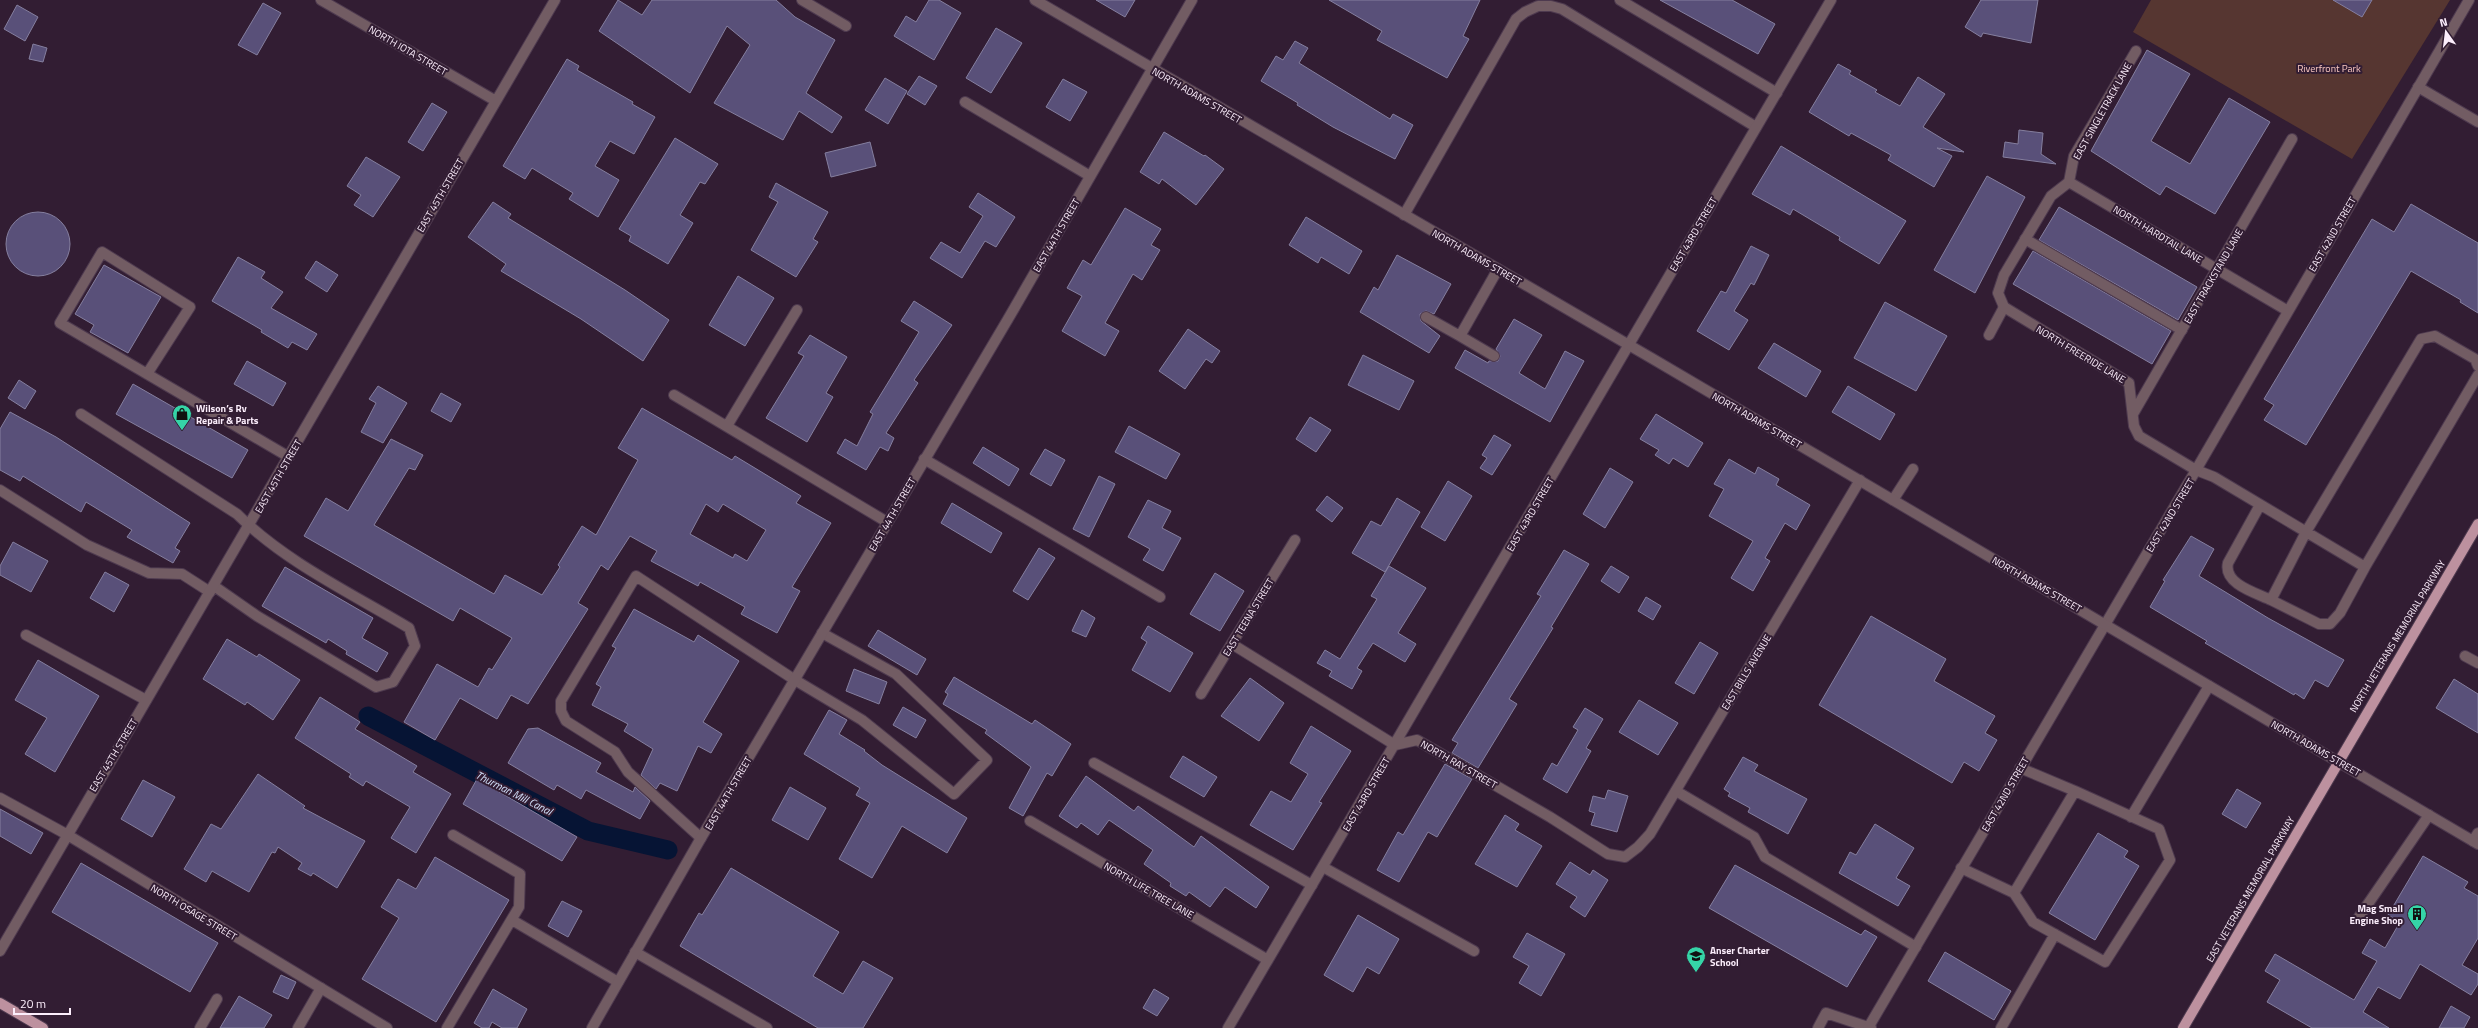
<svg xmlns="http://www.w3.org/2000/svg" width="2478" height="1028" font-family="'Titillium Web',sans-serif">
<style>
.green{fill:#563631}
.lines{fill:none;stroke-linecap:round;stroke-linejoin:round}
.canal{stroke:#061434;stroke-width:19}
.building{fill:#595079;stroke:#857f9f;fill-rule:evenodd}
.service-casing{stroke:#4e3a4f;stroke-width:12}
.minor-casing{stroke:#4e3a4f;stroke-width:12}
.tertiary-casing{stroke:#4e3a4f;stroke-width:12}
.primary-casing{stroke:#4e3a4f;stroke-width:12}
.service{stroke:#725c63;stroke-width:10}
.minor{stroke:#725c63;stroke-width:10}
.tertiary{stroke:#725c63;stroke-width:10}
.primary{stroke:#bd919f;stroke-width:10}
.labels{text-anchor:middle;stroke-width:4;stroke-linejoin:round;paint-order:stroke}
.street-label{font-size:10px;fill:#fceefc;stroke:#321d33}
.park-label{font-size:10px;fill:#f9c7c0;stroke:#321d33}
.poi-label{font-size:10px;font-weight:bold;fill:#fceefc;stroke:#321d33;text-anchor:start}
.water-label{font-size:11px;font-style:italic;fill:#d5e3fd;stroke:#321d33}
</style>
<rect width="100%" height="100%" fill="#321d33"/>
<path class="green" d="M2151,0H2450L2352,159L2133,32Z"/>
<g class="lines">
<path class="canal" d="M368,716L588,831L668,850"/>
</g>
<path class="building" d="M618,0L642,15L652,0H776L795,17L835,40L806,93L842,117L832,133L799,111L783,140L714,103L750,45L727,26L690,93L599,31Z
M929,0H939L961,13L934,60L894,36L906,16L916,22Z
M1096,0H1135L1125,17Z
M1329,0H1480L1463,36L1469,39L1447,78L1377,40L1382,31Z
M1660,0H1732L1775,24L1758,54Z
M1981,0H2038L2031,43L1983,33L1981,37L1965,27Z
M2333,0H2372L2362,17Z
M263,3L281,13L257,55L238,45Z
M17,5L38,17L25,41L4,29Z
M996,28L1022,43L991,93L966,78Z
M1295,41L1308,48L1299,63L1390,119L1393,114L1413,125L1395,159L1333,127L1297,105L1298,103L1261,81L1276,56L1283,60Z
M33,44L47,48L43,62L29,59Z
M2147,50L2190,74L2151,141L2190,164L2229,98L2270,122L2215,214L2166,186L2160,195L2091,151Z
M567,59L579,66L577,70L633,102L632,104L655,117L634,154L610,141L595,166L619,180L598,217L569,199L573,193L532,168L525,179L503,166Z
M1838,64L1851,71L1849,74L1877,90L1875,92L1900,106L1918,77L1945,94L1923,127L1964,152L1937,148L1952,156L1934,187L1888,160L1891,155L1851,133L1849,136L1809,112Z
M919,76L937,86L925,105L907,94Z
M885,78L907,91L888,124L865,110Z
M1063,79L1087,92L1070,121L1046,107Z
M432,103L447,112L423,151L408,142Z
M2019,130L2043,133L2041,154L2056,164L2003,157L2005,142L2018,144Z
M1164,132L1204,156L1205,155L1224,169L1196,205L1162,179L1159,184L1140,172Z
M675,138L718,164L705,184L700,182L680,215L693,223L668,264L629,241L631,236L619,229Z
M870,142L876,166L831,177L825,153Z
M1781,146L1906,221L1879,264L1839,240L1840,237L1793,209L1790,215L1752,194Z
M366,157L400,177L373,217L354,205L361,195L347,186Z
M1987,176L2025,197L1975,293L1934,270Z
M776,183L828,212L813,239L818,242L796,277L751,250L778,202L769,197Z
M978,193L1015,217L996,247L985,241L962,278L930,258L941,242L960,253L983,216L969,207Z
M493,202L511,214L508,218L625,290L669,320L643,361L581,319L501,271L506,264L468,237Z
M2411,204L2478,243V313L2460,302L2461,300L2411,271L2306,445L2264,420L2274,405L2264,399L2372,219L2394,232Z
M2059,207L2197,287L2178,320L2039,240Z
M1125,208L1161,229L1151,245L1160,250L1142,280L1133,274L1105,323L1119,331L1105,356L1062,331L1082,296L1067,288L1083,260L1091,265Z
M6 244a32 32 0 1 1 64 0a32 32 0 1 1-64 0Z
M1306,217L1362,251L1349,274L1321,257L1318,263L1289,245Z
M1751,246L1769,255L1754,285L1751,283L1734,311L1748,320L1729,350L1697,331L1721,291L1726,293Z
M2033,251L2171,331L2152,364L2013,284Z
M1397,255L1451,284L1434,314L1426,311L1420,314L1421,321L1440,336L1429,353L1360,312L1374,287L1378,290Z
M238,257L265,272L261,278L283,292L271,308L317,334L307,350L292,342L288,348L261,332L262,330L212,301Z
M316,261L338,275L327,292L305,278Z
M104,265L161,297L128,353L90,332L94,325L75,314Z
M738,276L774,298L745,346L709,325Z
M914,301L952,325L914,380L918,383L886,433L894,438L888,451L880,447L866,470L837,453L845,439L857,446L873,414L870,412L919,332L901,321Z
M1885,302L1947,336L1916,391L1854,358Z
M1514,319L1542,335L1519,373L1545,389L1565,351L1584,361L1550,422L1455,368L1465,350L1488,363L1489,361H1498L1500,356L1496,349Z
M1188,329L1220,351L1212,363L1206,359L1185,389L1159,371Z
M810,335L847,357L826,393L833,397L807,442L766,418L804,356L798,353Z
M1774,343L1821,371L1806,397L1758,368Z
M1363,355L1414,381L1399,410L1348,385Z
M247,361L286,383L273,406L234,384Z
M19,380L36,391L25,409L8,398Z
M133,384L248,450L232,478L116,414Z
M378,386L407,403L383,443L361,432L376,403L369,399Z
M1848,386L1895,414L1880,440L1832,412Z
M441,393L461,404L451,422L431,411Z
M642,408L732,460L735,456L801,496L796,503L831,523L792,587L800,591L777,633L741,614L745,607L700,582L698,586L651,561L657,551L630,536L608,570L601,565L578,603L588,609L528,704L511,695L497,719L460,698L435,740L404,722L437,664L478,687L489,668L492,670L512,638L460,608L453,621L304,536L326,498L348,511L391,439L423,455L415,470L409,468L374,525L494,594L505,575L542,595L560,567L558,565L582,526L596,535L638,460L618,448ZM706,504L718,512L723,504L766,530L747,561L735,554L733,558L690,534Z
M10,412L56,437L190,523L175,548L180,551L173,563L127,537L132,530L86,502L81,512L23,476L20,481L0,470V429Z
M1656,414L1703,443L1688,467L1673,458L1669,464L1655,455L1659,450L1640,439Z
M1310,417L1331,430L1316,452L1296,439Z
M1129,426L1180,454L1166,479L1115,452Z
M1494,435L1511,445L1492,475L1480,468L1487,458L1482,455Z
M983,447L1019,469L1009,486L973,463Z
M1045,449L1065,460L1051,486L1030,474Z
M1729,459L1755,474L1758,467L1779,479L1776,485L1810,505L1796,530L1785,523L1765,558L1770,561L1753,591L1731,578L1753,541L1709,516L1724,489L1714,484Z
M1610,468L1633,482L1605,528L1583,514Z
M1099,476L1115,484L1089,537L1073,529Z
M1448,481L1472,496L1445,541L1421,527Z
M1327,496L1343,508L1332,522L1316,510Z
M1397,498L1420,512L1385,572L1352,553L1371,521L1381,526Z
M1148,500L1171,511L1162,528L1181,538L1163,571L1143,560L1150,549L1128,537Z
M952,503L1002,533L991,553L941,523Z
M2191,536L2214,549L2199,576L2268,618L2344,660L2328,687L2315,680L2304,699L2295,693L2294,695L2205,643L2207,641L2150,607L2165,581L2163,580Z
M13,542L48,561L31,592L0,575V566Z
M1039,548L1055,558L1028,600L1013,591Z
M1564,550L1589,564L1551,627L1553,628L1509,699L1517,704L1478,768L1452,753L1458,743L1452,740L1541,596L1537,594Z
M1389,566L1426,588L1398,633L1416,644L1405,662L1373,643L1357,668L1362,671L1352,689L1329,676L1332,671L1317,663L1325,650L1340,659L1377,599L1371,596Z
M1611,566L1629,577L1619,593L1601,581Z
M285,567L373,618L362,638L388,653L377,672L346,654L347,651L328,639L326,643L262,606Z
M105,572L129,585L114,612L90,598Z
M1215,573L1244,591L1220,631L1190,614Z
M1646,597L1661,606L1653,620L1638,611Z
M634,609L694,642L698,635L739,661L703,722L722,734L711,753L698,746L677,791L660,783L656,789L641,775L653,749L624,731L628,724L592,705L601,687L596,684L616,648L612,646Z
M1082,610L1095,618L1086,637L1072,631Z
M1871,616L1946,659L1934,681L1995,716L1985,733L1997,740L1979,771L1964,762L1952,783L1819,705Z
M1148,626L1193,653L1170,692L1132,670L1147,642L1141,638Z
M878,630L926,659L917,675L868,646Z
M227,639L257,657L259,654L300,680L273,720L247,702L245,705L203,679Z
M1700,642L1718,653L1694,694L1675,683Z
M38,660L99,696L55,772L25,754L47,718L15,700Z
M854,669L887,682L879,704L846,691Z
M954,677L1032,724L1035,720L1071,744L1052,776L1047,773L1023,816L1009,808L1031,767L985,733L987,730L943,704L948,694L945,692Z
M1250,678L1284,703L1259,741L1221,716Z
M2454,679L2478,694V733L2436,708Z
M320,697L360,722L355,729L417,766L413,772L451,794L416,853L391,838L410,807L366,781L363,786L349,777L351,774L295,738Z
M1639,700L1678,723L1658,755L1619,732Z
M903,707L926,720L916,738L893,725Z
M1585,708L1603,719L1586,748L1591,751L1567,793L1543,779L1552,763L1557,766L1578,730L1573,727Z
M829,710L847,720L839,734L865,750L864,751L882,765L967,818L947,853L902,826L872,878L839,859L870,803L856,795L860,788L804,754Z
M1311,726L1351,751L1319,802L1322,803L1293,850L1250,825L1271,791L1291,802L1308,774L1290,763Z
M538,728L601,763L596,772L633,792L635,787L650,801L640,819L586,790L581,799L557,785L554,790L508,763L528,729Z
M1183,756L1217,777L1204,797L1170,777Z
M1743,757L1758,765L1754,771L1807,799L1788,834L1748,812L1750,808L1728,796L1730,793L1724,789Z
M1445,764L1472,779L1437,837L1428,832L1399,882L1377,870L1398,832L1403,835Z
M258,774L305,806L303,808L365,841L337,888L313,873L311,876L298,869L302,863L278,847L275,853L272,852L249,892L212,871L206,882L184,869L211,824L221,829Z
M1086,776L1134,811L1138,806L1194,847L1201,836L1269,887L1256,908L1225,887L1210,907L1189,892L1186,896L1170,886L1171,883L1144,864L1153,850L1109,820L1098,835L1081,823L1077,828L1059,816Z
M477,779L577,837L562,861L463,804Z
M143,780L175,797L152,837L121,819Z
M790,787L826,808L808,840L772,820Z
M2237,789L2261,803L2246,828L2222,814Z
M1608,790L1628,796L1617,832L1591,825L1595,813L1589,811L1593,796L1605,799Z
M0,809L43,833L31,854L0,836Z
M1505,815L1519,824L1515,830L1542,846L1517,887L1475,864Z
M1875,824L1914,848L1896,878L1910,886L1898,906L1839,873L1850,852L1856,855Z
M2098,833L2128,851L2124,857L2139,866L2095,940L2049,913Z
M2423,856L2468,882L2464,888L2478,896V938L2462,965L2478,974V984L2471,995L2420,964L2400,999L2378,987L2363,1012L2389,1028H2312L2267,1002L2280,980L2265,971L2275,954L2354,1000L2377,961L2362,953L2370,939L2385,948L2400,922L2388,915Z
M435,857L509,900L436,1022L362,979L399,918L381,907L398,879L416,889Z
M1570,862L1590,875L1593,870L1608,880L1585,917L1570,907L1577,897L1556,884Z
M81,863L218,943L190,992L52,912Z
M1735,865L1861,935L1865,930L1877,937L1847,987L1709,908Z
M731,868L839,932L813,976L843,994L863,961L893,978L863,1028H818L680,946L699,913L702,915Z
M562,901L582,911L568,937L548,926Z
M1358,915L1399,939L1379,974L1367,967L1353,992L1324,975Z
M1527,933L1565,954L1541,996L1519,983L1529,966L1513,957Z
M1945,952L2011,991L1994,1020L1928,981Z
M281,975L296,982L288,999L273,992Z
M493,989L527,1009L517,1028H502L492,1022L489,1028H482L474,1023Z
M1154,989L1169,998L1157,1016L1143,1008Z
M239,996L272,1015L264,1028H220Z
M2451,1006L2470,1017L2464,1028H2439Z"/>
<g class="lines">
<defs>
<path id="service" d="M802,0L846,26
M1620,0L1777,93
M2418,87L2478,122
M965,102L1090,176
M1404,215L1516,19L1525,12L1538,6H1551L1562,9L1756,127
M2025,239L2182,330
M1426,317L1460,336
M1989,335L2004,307
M1494,356L1460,336L1498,269
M147,374L190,307L102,252L60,323L289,457
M674,395L887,522
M81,414L237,514C285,562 351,593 409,628L415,646L393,682L376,687L257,616L214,586
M727,426L797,310
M924,459L1160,597
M2196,470L2214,477L2365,567L2478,375
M0,490L87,545L149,573L182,574L210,592
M1893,500L1913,469
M2260,505L2228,563C2223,584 2256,593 2271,600
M2365,567L2340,613L2330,624H2319L2271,600L2306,532L2421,339L2435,336L2475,359L2478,366
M26,635L146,700
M2465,656L2478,663
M1094,763L1312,885
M1676,791L1754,837L1765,857L1916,947
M2131,817L2209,686
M701,838L628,772L615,752L566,721L561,711V701L636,576L795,680L862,720L954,794L987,760L896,674L822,633
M2473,841L2478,833
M1323,867L1474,951
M1961,868L2014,893L2075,791L2020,768
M2014,893L2033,922L2105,962L2170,860L2159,829L2075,791
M2359,917L2429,815
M512,920L618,982
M635,952L767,1028
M200,1028L217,999
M298,1028L321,988
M447,1028L519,907L520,874L453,835
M1818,1028L1826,1013L1871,1028
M2001,1028L2055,934"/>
<path id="minor" d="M321,0L496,101
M2136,51L2074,156L2069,182L2051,196L2004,275L1998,293L2004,307L2129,383L2134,426L2139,436L2196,470
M2069,182L2288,311
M2133,414L2292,139
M1232,644L1395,745L1417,740L1550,817L1608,854L1625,857L1638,847L1650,834L1860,480
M1201,694L1295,540
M0,798L66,834L387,1028
M1030,821L1268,960
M0,951L555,0
M592,1028L701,838L1008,319L1192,0
M1228,1028L1831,0
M1868,1028L2196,470L2469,0"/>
<path id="tertiary" d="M1035,0L1653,359L2478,844"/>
<path id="primary" d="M0,1003L43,1028
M2183,1028L2478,524"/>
</defs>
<use href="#service" class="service-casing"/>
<use href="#minor" class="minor-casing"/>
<use href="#tertiary" class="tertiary-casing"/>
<use href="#primary" class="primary-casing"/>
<use href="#service" class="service"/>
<use href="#minor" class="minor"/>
<use href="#tertiary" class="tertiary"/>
<use href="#primary" class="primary"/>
</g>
<defs>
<symbol id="shop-pin" viewBox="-11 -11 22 30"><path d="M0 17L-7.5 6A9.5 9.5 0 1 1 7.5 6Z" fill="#35d4a7" stroke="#321d33"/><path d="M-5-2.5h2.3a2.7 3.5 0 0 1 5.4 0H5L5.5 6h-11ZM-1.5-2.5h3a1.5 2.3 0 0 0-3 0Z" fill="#111"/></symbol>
<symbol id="building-pin" viewBox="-11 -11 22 30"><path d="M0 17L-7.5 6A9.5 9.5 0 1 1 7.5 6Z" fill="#35d4a7" stroke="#321d33"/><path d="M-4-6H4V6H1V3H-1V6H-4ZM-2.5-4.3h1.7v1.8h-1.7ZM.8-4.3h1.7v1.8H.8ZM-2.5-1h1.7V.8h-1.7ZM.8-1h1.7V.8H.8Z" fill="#111"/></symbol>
<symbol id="school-pin" viewBox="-11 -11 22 30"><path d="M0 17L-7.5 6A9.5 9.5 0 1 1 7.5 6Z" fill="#35d4a7" stroke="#321d33"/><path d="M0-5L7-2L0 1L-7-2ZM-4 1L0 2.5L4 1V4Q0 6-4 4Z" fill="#111"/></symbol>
</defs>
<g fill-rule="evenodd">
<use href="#shop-pin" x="171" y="403" width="22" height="30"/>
<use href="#building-pin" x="2406" y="903" width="22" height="30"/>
<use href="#school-pin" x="1685" y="945" width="22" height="30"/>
</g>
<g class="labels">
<g class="street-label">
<text transform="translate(408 50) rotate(30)" y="4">NORTH IOTA STREET</text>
<text transform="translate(1197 95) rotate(30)" y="4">NORTH ADAMS STREET</text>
<text transform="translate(2102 111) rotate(-61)" y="4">EAST SINGLETRACK LANE</text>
<text transform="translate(440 195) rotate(-60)" y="4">EAST 45TH STREET</text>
<text transform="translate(1693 234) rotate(-60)" y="4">EAST 43RD STREET</text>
<text transform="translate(2158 234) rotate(31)" y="4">NORTH HARDTAIL LANE</text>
<text transform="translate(2332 234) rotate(-60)" y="4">EAST 42ND STREET</text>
<text transform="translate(1056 235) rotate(-60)" y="4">EAST 44TH STREET</text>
<text transform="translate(1477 257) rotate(30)" y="4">NORTH ADAMS STREET</text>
<text transform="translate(2213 276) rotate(-60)" y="4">EAST TRACKSTAND LANE</text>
<text transform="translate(2081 354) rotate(31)" y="4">NORTH FREERIDE LANE</text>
<text transform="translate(1757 420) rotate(30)" y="4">NORTH ADAMS STREET</text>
<text transform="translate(278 476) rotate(-60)" y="4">EAST 45TH STREET</text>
<text transform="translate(892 514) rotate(-60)" y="4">EAST 44TH STREET</text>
<text transform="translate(1530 514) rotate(-60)" y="4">EAST 43RD STREET</text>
<text transform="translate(2170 515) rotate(-59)" y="4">EAST 42ND STREET</text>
<text transform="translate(2037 584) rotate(30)" y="4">NORTH ADAMS STREET</text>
<text transform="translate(1248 617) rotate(-59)" y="4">EAST TEENA STREET</text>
<text transform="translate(2397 636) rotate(-59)" y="4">NORTH VETERANS MEMORIAL PARKWAY</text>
<text transform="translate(1746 672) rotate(-59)" y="4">EAST BILLS AVENUE</text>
<text transform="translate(2316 748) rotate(30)" y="4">NORTH ADAMS STREET</text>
<text transform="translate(113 755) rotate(-59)" y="4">EAST 45TH STREET</text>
<text transform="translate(1459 764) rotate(30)" y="4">NORTH RAY STREET</text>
<text transform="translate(728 793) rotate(-60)" y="4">EAST 44TH STREET</text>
<text transform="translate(1366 794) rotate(-60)" y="4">EAST 43RD STREET</text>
<text transform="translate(2005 794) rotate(-60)" y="4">EAST 42ND STREET</text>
<text transform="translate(2250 889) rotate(-60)" y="4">EAST VETERANS MEMORIAL PARKWAY</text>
<text transform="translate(1149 890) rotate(30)" y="4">NORTH LIFE TREE LANE</text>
<text transform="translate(194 912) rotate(31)" y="4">NORTH OSAGE STREET</text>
</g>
<g class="park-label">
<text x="2329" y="72">Riverfront Park</text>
</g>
<g class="poi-label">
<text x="196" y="412">Wilson’s Rv<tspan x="196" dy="12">Repair &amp; Parts</tspan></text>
<text x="2403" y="912" text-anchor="end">Mag Small<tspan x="2403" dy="12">Engine Shop</tspan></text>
<text x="1710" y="954">Anser Charter<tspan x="1710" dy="12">School</tspan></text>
</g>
<g class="water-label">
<text transform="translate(514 793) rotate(27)" y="4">Thurman Mill Canal</text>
</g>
</g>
<g transform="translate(2446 32) rotate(346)" stroke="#321d33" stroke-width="3" paint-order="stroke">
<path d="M0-3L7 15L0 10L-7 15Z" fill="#fceefc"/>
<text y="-6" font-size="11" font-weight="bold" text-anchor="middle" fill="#fceefc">N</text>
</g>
<path d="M14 1008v6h56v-6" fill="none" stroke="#fceefc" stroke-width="2"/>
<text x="20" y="1008" font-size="12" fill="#fceefc" stroke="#321d33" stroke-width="3" paint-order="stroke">20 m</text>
</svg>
